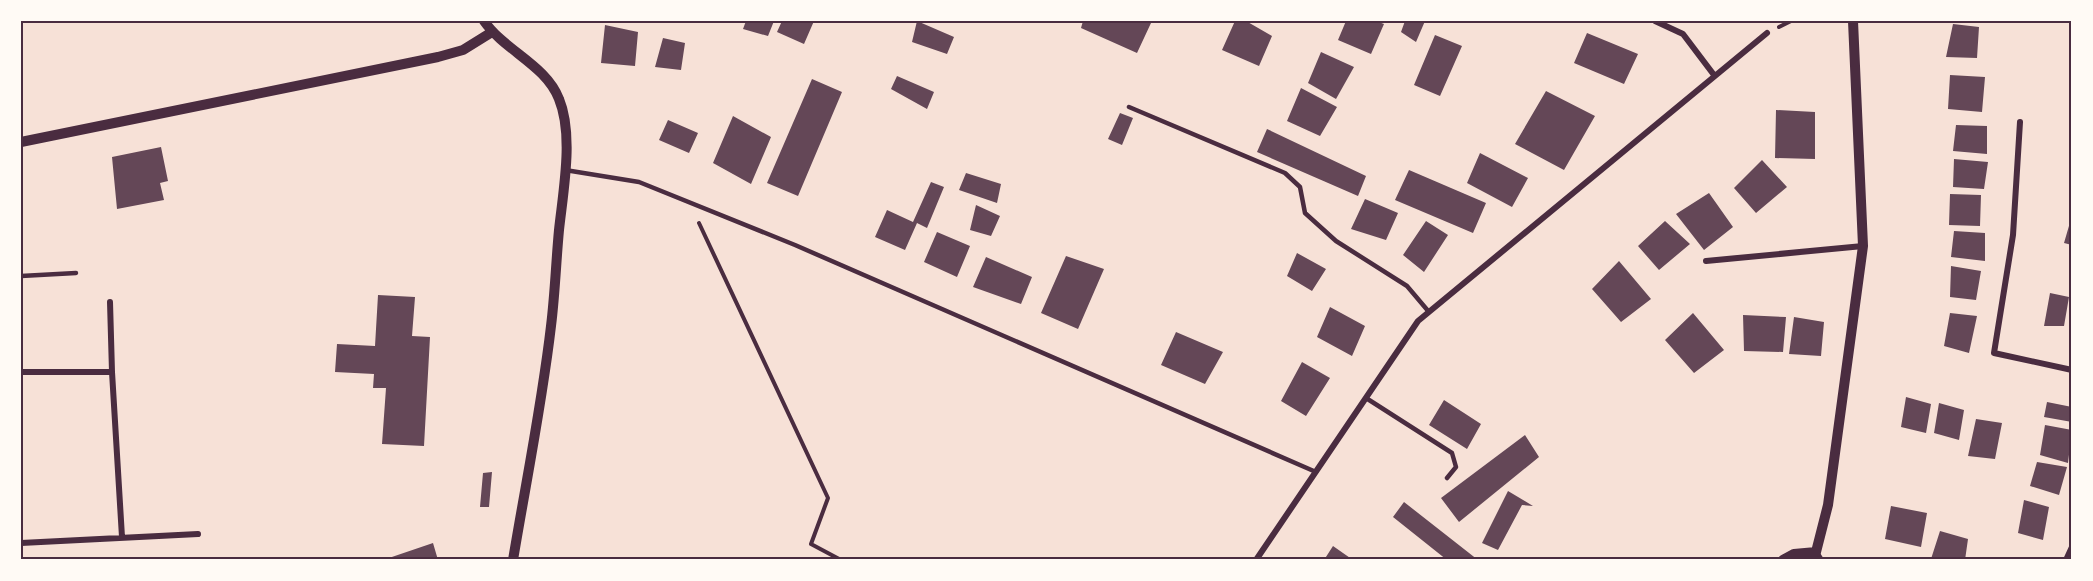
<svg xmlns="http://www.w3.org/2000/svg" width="2093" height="581" font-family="Barlow,sans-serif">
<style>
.building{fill:#644757}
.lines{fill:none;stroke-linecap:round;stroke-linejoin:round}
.path{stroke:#4a2c40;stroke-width:4}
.service{stroke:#4a2c40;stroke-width:4.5}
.minor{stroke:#4a2c40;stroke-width:6}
.tertiary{stroke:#4a2c40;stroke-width:10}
.neatline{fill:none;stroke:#4a2c40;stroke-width:2}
</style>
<rect width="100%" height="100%" fill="#f7e1d7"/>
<path class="building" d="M746,21H774L768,36L743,29Z
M782,21H814L804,44L777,32Z
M917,21L954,37L947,54L912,42Z
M1083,21H1146L1151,23L1137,53L1081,28Z
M1235,21H1246L1272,36L1259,66L1222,50Z
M1346,21H1376L1384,24L1371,54L1338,40Z
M1405,21H1425L1416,42L1401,32Z
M1953,24L1979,27L1977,58L1946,57Z
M605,25L638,32L635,66L601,63Z
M1587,33L1638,54L1624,84L1574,63Z
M1435,35L1462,46L1440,96L1414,85Z
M663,38L685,43L681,70L655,67Z
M1321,52L1354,67L1336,99L1308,83Z
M1950,75L1985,77L1982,112L1948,109Z
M897,76L934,92L927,109L891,89Z
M812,79L842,92L798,196L767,183Z
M1301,88L1337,107L1320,136L1287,121Z
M1546,91L1595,116L1564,170L1515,144Z
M1776,110L1815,112V159L1775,158Z
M1120,113L1133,118L1122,145L1108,139Z
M733,116L771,137L751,184L713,163Z
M668,120L698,133L689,153L659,140Z
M1956,125L1987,126V154L1953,151Z
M1267,129L1366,176L1358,196L1257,152Z
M161,147L168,181L160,183L164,200L117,209L112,157Z
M1480,153L1528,178L1512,207L1467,183Z
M1954,159L1988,162L1984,189L1953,187Z
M1762,160L1787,187L1756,213L1734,188Z
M1409,170L1486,203L1473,233L1395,200Z
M966,173L1001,184L997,203L959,190Z
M931,182L944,187L927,228L917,223L905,250L875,237L887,210L913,222Z
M1709,193L1733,227L1704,250L1676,214Z
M1950,194L1981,195L1980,226L1949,225Z
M1365,199L1398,213L1386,240L1351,229Z
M976,205L1000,216L991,236L970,230Z
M2071,219H2072V245L2064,243Z
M1426,221L1448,235L1424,272L1403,255Z
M1665,221L1690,244L1659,270L1638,246Z
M1954,231L1985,233V261L1951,257Z
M937,232L970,246L957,277L924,262Z
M1297,253L1326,269L1312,291L1287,276Z
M1066,256L1104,269L1078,329L1041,313Z
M986,257L1032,277L1021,304L973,287Z
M1619,261L1651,299L1621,322L1592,289Z
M1951,266L1981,271L1976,300L1950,297Z
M2050,293L2069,297L2064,326H2044Z
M378,295L415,297L412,336L430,337L424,446L382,444L386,388H373L374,374L335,372L337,344L375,346Z
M1330,307L1365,326L1352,356L1317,337Z
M1693,313L1724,350L1694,373L1665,340Z
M1950,313L1977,316L1969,353L1944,346Z
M1743,315L1786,317L1783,352L1744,351Z
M1794,317L1824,322L1821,356L1789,354Z
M1176,332L1223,352L1205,384L1161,365Z
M1302,362L1330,378L1306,416L1281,401Z
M1906,397L1931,404L1926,433L1901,427Z
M1444,400L1481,424L1467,449L1429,425Z
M2047,402L2072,407V422L2044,417Z
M1939,403L1964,410L1959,440L1934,433Z
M1976,419L2002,423L1995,459L1968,456Z
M2045,425L2072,430L2068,463L2040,455Z
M1525,435L1539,457L1459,522L1441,498Z
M2037,462L2067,467L2059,495L2030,486Z
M492,472L489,507H480L483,473Z
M1508,491L1533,506L1522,505L1498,550L1482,543Z
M2024,500L2049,507L2043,540L2018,533Z
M1404,502L1478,560H1447L1393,517Z
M1891,506L1927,513L1921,547L1885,539Z
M1940,531L1968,539L1965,560L1931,559Z
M433,543L438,560H383Z
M1333,546L1353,560H1324Z"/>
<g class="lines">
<path class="path" d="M2072,21V22
M1779,27L1791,21
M699,223L828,498L811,544L841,560"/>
<path class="service" d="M1129,107L1285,173L1300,187L1305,213L1336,241L1407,286L1429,312
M565,170L639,182L795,245L1316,472
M21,276L76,273
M1366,398L1452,453L1456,467L1447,478"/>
<path class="minor" d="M1655,21L1683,34L1714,75
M2020,122L2013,235L1994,353L2072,370
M1706,261L1863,246
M110,302L112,372L122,537
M21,372H112
M21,543L198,534
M1816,552L1821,560
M1256,560L1418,321L1767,33
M2066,560L2072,547"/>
<path class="tertiary" d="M484,21C505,51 546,65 559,99C574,135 563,192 559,230C556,262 555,294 551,326C542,404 526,482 513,560
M21,142L438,57L463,50L492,32
M1783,560L1794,554L1816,552L1828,505L1863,246L1853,21"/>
</g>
<rect width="2093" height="581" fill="none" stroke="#fffaf5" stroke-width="45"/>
<rect x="22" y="22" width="2048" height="536" class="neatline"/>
</svg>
